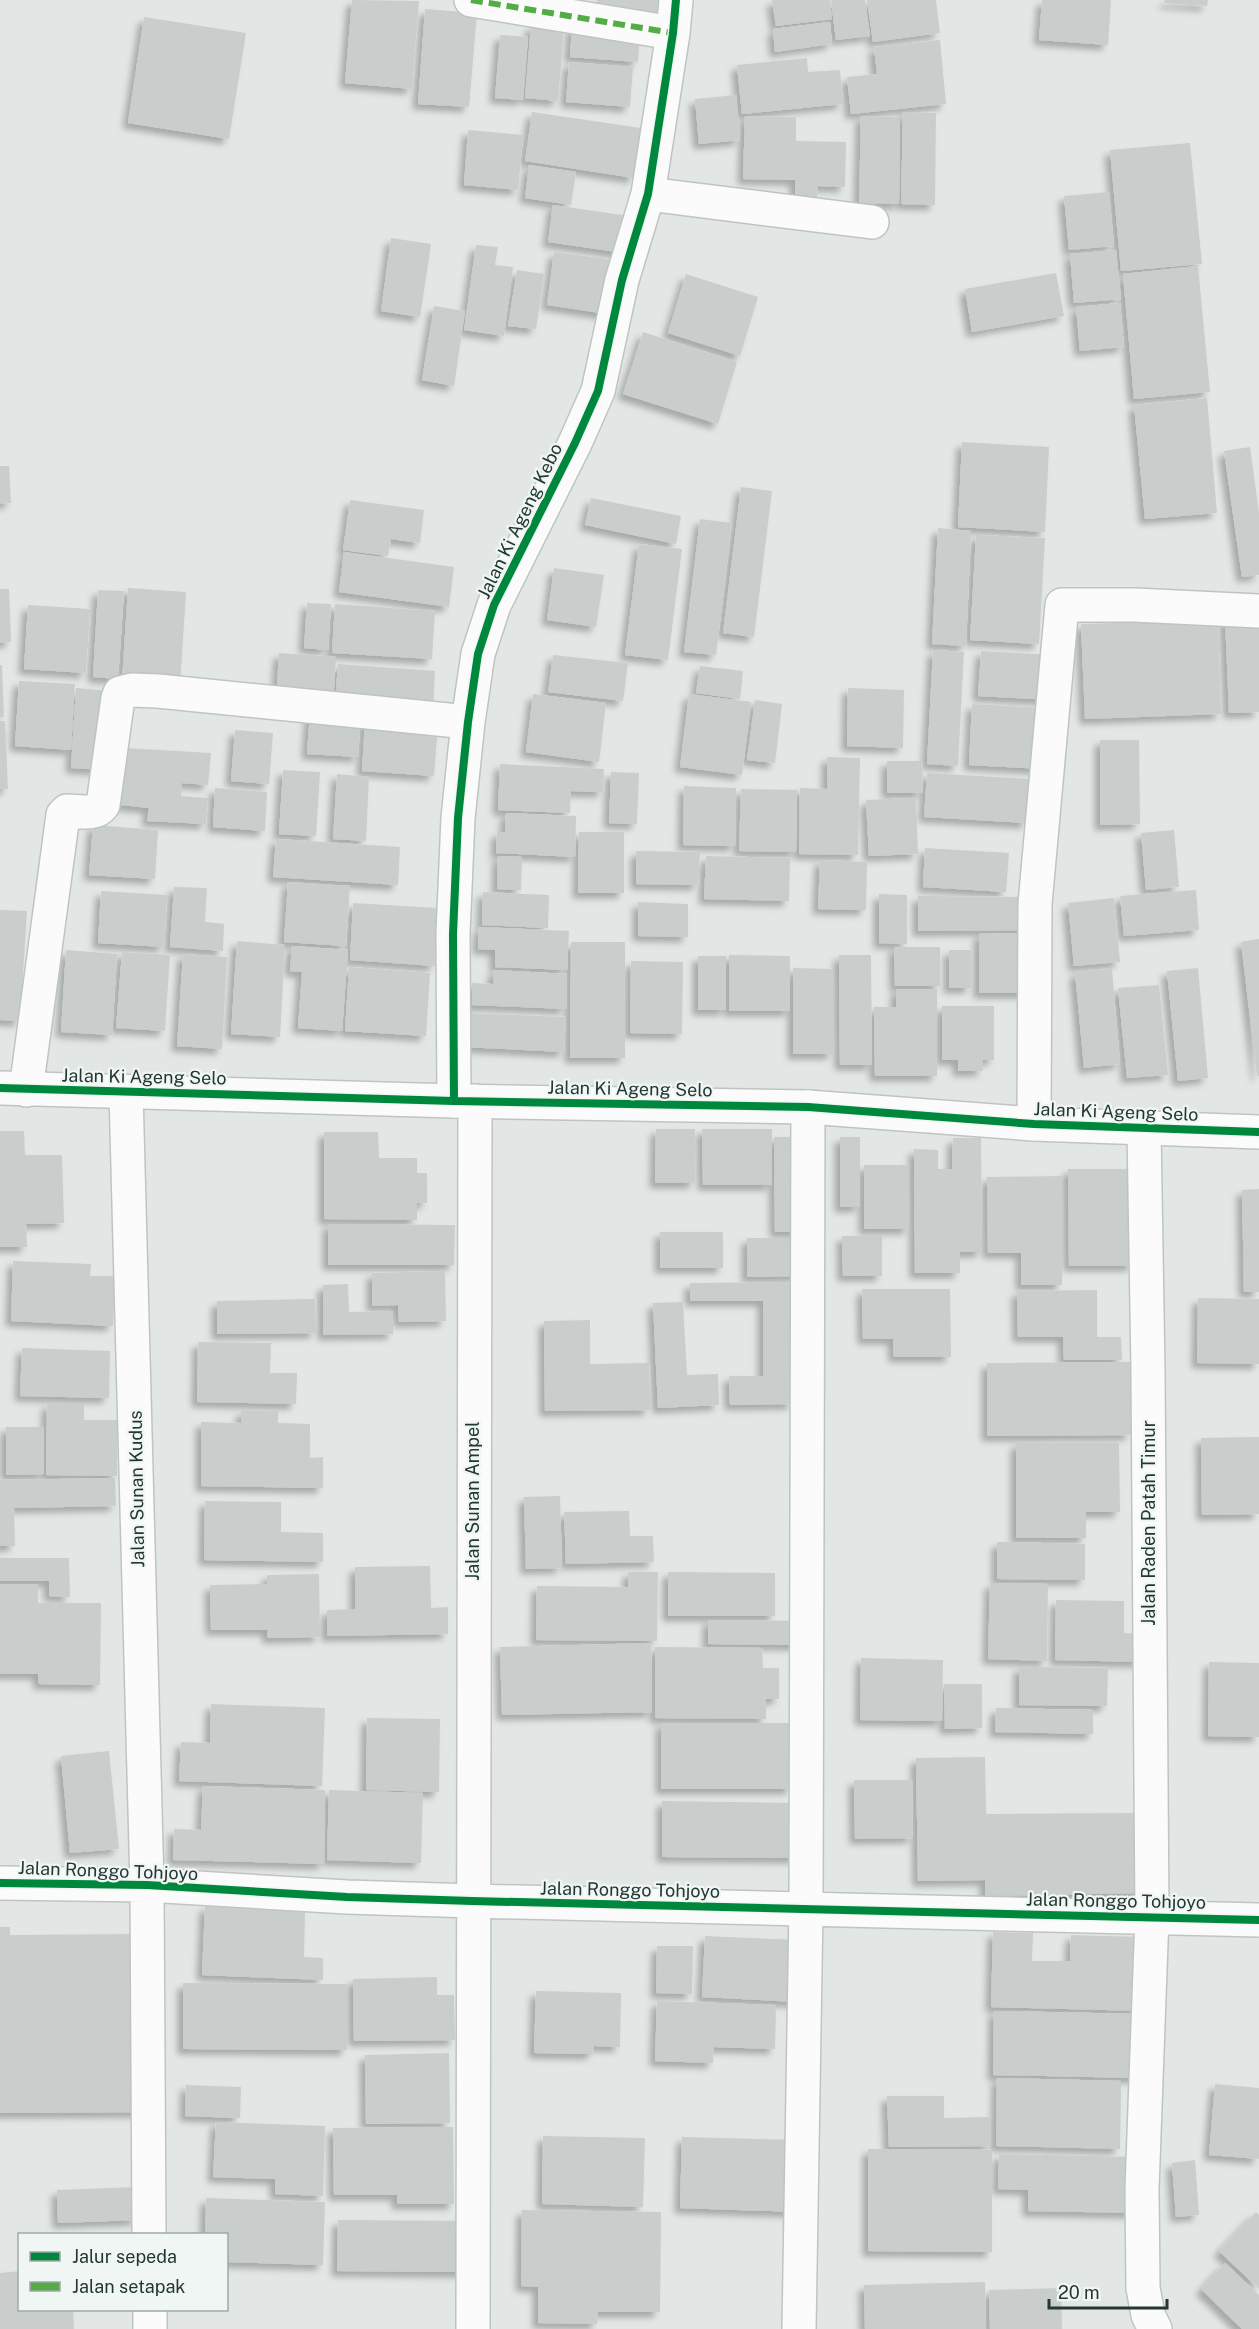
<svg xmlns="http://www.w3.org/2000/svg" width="1259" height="2329" font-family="'Public Sans',sans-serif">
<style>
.building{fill:#c9cecc;filter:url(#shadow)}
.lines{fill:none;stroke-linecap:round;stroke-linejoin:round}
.minor-casing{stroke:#bfc4c2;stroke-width:36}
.tertiary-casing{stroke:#bfc4c2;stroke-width:36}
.minor{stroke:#fbfbfb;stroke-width:33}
.tertiary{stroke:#fbfbfb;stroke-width:33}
.quiet{stroke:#53ac45;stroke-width:6;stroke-dasharray:12 6;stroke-linecap:butt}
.cycleway-casing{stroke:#f0f6f3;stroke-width:11}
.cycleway{stroke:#00873e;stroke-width:8}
.labels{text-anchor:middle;stroke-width:4.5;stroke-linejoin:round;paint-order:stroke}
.street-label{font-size:18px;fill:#233733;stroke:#f0f6f3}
</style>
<defs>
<filter id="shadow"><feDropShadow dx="-5.5" dy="5.5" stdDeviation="3" flood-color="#0004"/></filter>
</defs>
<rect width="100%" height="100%" fill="#e2e7e5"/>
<path class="building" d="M352,0L419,1L412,89L345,83Z
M597,0H661L659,19L596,12Z
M772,0H830L832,19L776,26Z
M831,0H865L870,36L836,40Z
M867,0H936L940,33L873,42Z
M1042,0H1111L1108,45L1039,40Z
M1165,0H1208L1207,6L1164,3Z
M425,9L477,13L469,107L418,104Z
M144,17L246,33L229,139L128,123Z
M830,22L832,44L775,52L773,29Z
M531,25L564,27L558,101L525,98Z
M572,26L640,32L638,62L570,57Z
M500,35L528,37L523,100L495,98Z
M940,40L946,104L851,114L847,77L877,74L874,47Z
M807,58L808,72L840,70L843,104L742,114L737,65Z
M569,62L633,67L630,107L566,102Z
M736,95L740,140L699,144L695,99Z
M532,112L641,128L634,178L525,161Z
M903,112L936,113L935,205L901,204Z
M745,116L796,117V141L846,142L845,187L818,186L817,201H795V180L743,179Z
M861,116L900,117L899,204L859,203Z
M468,130L523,135L518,190L464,185Z
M1190,143L1202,264L1121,271L1110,150Z
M529,165L576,172L571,205L525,198Z
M1109,192L1114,246L1069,250L1064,196Z
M553,205L629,216L624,253L548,242Z
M391,238L431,244L420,317L381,311Z
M476,245L498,247L495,265L513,267L504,336L464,330Z
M1116,250L1121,299L1074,303L1070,254Z
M554,252L615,260L607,314L547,305Z
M1198,266L1210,392L1134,399L1123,274Z
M517,270L544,274L536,329L508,326Z
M1056,273L1064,316L972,332L965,289Z
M686,274L758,297L740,356L668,333Z
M1120,303L1124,347L1080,351L1076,307Z
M434,306L465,311L454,386L422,380Z
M643,332L737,362L718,424L623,394Z
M1207,398L1217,513L1145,519L1134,405Z
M962,442L1049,447L1045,532L958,527Z
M1250,447L1259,513V575L1242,577L1224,451Z
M0,466H9L11,503L0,504Z
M741,487L772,491L754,637L723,633Z
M591,498L681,516L676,544L585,525Z
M350,500L424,510L420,543L391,539L388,556L343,550Z
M700,519L732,523L716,655L684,652Z
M938,528L971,531L966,646L932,644Z
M976,535L1045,538L1039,644L970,640Z
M639,544L682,549L668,660L625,655Z
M344,552L454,567L449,607L339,592Z
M554,568L604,575L596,627L547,620Z
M128,588L186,592L180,685L122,681Z
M0,589H9L11,642L0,643Z
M98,590L124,591L118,679L93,677Z
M307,603L331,604L328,650L304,648Z
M335,604L435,611L432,659L332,653Z
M28,605L90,609L86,673L24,669Z
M1259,617V712L1229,713L1225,618Z
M1218,620L1221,714L1085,719L1081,624Z
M933,650L964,652L958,766L927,764Z
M981,651L1054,655L1052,700L978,696Z
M279,653L336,657L333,704L276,700Z
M553,655L628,663L623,701L548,692Z
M338,664L435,671L433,708L335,702Z
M0,665H2L4,717H0Z
M700,666L743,671L740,699L696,693Z
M19,681L75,684L71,750L15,746Z
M76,688L109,691L104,770L71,768Z
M848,688L904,690L903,748L847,746Z
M533,694L606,703L599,762L526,752Z
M689,694L751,702L742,775L680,767Z
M755,700L782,704L775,763L747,760Z
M972,704L1045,708L1042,769L969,765Z
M310,713L361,716L358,757L307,754Z
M365,720L438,725L434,776L362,771Z
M0,721H5L8,789H0Z
M235,730L273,733L269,784L231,781Z
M1100,740H1139L1140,824L1100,825Z
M125,748L211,753L208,785L182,783L181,796L208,798L206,824L147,821L149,808L121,805Z
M827,757L860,758L858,855L799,854L800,788L827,789Z
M887,761H923L922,793H887Z
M500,764L604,769L603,792L571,791L570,813L498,810Z
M283,770L320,772L316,836L279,834Z
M611,772L639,773L637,824L609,823Z
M927,773L1030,779L1027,823L924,817Z
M337,774L369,777L366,841L333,839Z
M684,786L736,788L735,846L683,845Z
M215,788L267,792L265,831L213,827Z
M741,789L797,790L796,852L739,851Z
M916,798L918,854L869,856L866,800Z
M506,813L576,816L575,857L496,853L497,832H505Z
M93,825L158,830L155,879L89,875Z
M1174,830L1179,887L1146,890L1141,833Z
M579,832H624V893H578Z
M276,839L400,847L398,885L273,877Z
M925,848L1009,853L1006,892L923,887Z
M636,851L700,852L698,885L636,884Z
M498,856L522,857L521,890L497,889Z
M706,856L790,858L789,901L704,899Z
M820,860L867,862L866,910L818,909Z
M288,882L350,886L346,946L284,942Z
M174,887L207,888L205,922L224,924L223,951L170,947Z
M1196,890L1199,930L1124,936L1120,896Z
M101,891L167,895L164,947L98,943Z
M483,892L549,895L548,928L482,925Z
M879,894L907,895V944L879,943Z
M918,896L1030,897V930L918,931Z
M1114,898L1120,962L1074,966L1068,903Z
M638,902L688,904V937L638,936Z
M353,903L438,908L435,966L350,960Z
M0,910L27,911L20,1021L0,1020Z
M479,927L569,931L567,970L495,967V950L478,949Z
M1031,933V993H979V934Z
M1259,939V1076H1257L1241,942Z
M237,941L285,945L280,1037L231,1034Z
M571,942H625V1058H570Z
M292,946L348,950L342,1031L298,1028L302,972L290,971Z
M894,947H940V986H895Z
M66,950L117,954L112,1035L61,1032Z
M949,950H971V988H949Z
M122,952L170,955L165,1031L116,1028Z
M183,954L227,957L222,1049L177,1046Z
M729,955L790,956V1011H729Z
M839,955H871L872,1065H840Z
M698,956H726V1010H698Z
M631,961L683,962L682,1034L630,1033Z
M349,967L430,973L426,1036L345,1031Z
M793,968L833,969V1054H793Z
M1198,968L1208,1078L1178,1081L1167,971Z
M1112,969L1120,1064L1084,1068L1075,972Z
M493,970L567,974L566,1009L472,1005V983L493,984Z
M1159,985L1168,1075L1127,1078L1118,988Z
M896,989H937V1076H875L874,1007H896Z
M942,1006H994V1060H982L983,1071H958V1060H942Z
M465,1013L566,1017L564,1052L463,1047Z
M656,1129H695V1183H655Z
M702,1129H772V1185H703Z
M0,1131H24L25,1155H62L64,1223L26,1224L27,1247H0Z
M324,1132H378L379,1158H417V1173H427V1203H417V1220L324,1219Z
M774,1137H803V1232H775Z
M840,1137H860V1207H840Z
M953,1138H981L982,1252H960V1273H915L914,1149L938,1150V1169H952Z
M864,1165H909V1229H864Z
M1068,1169H1133V1266H1069Z
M1062,1176V1285H1021V1253H988L987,1177Z
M1259,1189V1292H1244L1242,1190Z
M328,1224L455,1225L454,1265H328Z
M660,1232H723V1268H660Z
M842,1236H882V1276H843Z
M747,1238H802V1276L747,1277Z
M13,1261L91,1264L90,1276H115L113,1326L11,1321Z
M445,1271L446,1321L399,1322L398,1305L372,1306V1273Z
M793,1282V1404L730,1405L729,1376H763V1301H690V1283Z
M348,1284L349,1312L393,1311V1334L323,1335V1285Z
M862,1289H950L951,1357H894L893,1339H863Z
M1097,1290V1337H1121L1122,1360H1064L1063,1337H1018L1017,1291Z
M1198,1298L1259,1299V1364L1197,1363Z
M315,1299L316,1333L217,1334V1301Z
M683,1302L687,1375L718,1374L719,1405L658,1408L653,1303Z
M590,1320V1364L649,1363L650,1410L545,1411L544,1321Z
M198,1342L271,1343L270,1373H297L296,1404L197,1402Z
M22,1348L110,1351L109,1398L20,1396Z
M1131,1362V1435L987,1436V1363Z
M47,1404H84V1420H117V1476L46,1475Z
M241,1411H278V1423L310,1424V1458L323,1457V1488L201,1486V1422L241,1423Z
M6,1427H44V1474L6,1475Z
M1259,1437V1514L1202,1515L1201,1438Z
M1016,1443H1119L1120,1512H1086V1538H1016Z
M115,1478L116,1506L14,1508L15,1546H0V1480Z
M560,1496L562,1568L526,1569L524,1497Z
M205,1501L281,1502V1532L323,1533V1562L204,1560Z
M629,1511L630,1536H653L654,1562L566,1564L564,1512Z
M997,1542L1085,1544V1580L997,1579Z
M0,1558H69L70,1597L49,1596V1581H0Z
M430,1566L431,1608L448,1607V1634L327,1636V1610L355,1609V1567Z
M628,1572H658L657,1641L536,1640L537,1586L628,1587Z
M668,1572L775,1573V1616H668Z
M319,1574L320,1637L267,1638L268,1630H211L210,1585L267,1584V1575Z
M990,1583L1048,1584L1047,1661L988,1659Z
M0,1584H38V1603H101L100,1685L39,1684L38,1674H0Z
M1056,1600L1124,1601V1633L1141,1634V1662L1055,1660Z
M708,1620L804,1621V1645L708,1644Z
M651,1643L652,1712L502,1715L500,1647Z
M655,1647L762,1648L763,1668H779V1699H766V1719L655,1718Z
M861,1658L943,1660L942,1721L860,1720Z
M1209,1662L1259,1663V1737L1208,1736Z
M1019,1667L1108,1668L1107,1706L1019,1705Z
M944,1684H982V1728L945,1729Z
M211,1704L325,1708L322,1786L179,1781L181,1742L210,1743Z
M996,1708L1093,1710V1734L995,1732Z
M367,1718L440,1719L439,1792L366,1790Z
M661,1723H792V1789H661Z
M109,1751L119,1849L70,1853L61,1756Z
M985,1757L986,1814L1143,1813L1144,1893L985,1896V1880L918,1881L916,1758Z
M854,1780H912L913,1838L855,1839Z
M203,1786L325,1790L324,1864L173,1860L174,1829L201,1830Z
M329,1790L423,1793L421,1863L327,1860Z
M662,1801L799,1803L798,1858L662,1857Z
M205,1906L305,1910L304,1957L323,1958V1980L202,1975Z
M0,1927H10V1935L143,1934L144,2112L0,2113Z
M993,1932L1033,1933L1032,1961H1070L1071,1935L1144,1937L1143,2011L991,2007Z
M705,1936L799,1940L797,2002L702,1997Z
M657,1946H693L692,1994L656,1993Z
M437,1977V1995H454L455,2040L354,2041L353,1979Z
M183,1983L347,1984V2050L183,2049Z
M536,1991L621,1993L620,2047L594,2046L593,2054L534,2053Z
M657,2001L776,2005L775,2049L714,2047L713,2063L655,2061Z
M994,2011L1140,2014L1139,2078L993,2075Z
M449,2053L450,2123L366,2124L365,2055Z
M997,2078L1121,2081L1120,2149L996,2146Z
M1215,2084L1259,2088V2159L1209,2155Z
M186,2085L241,2087L240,2118L185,2116Z
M887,2096H944V2118L991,2117V2146L889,2147Z
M216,2122L325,2126L323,2196L275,2194V2179L213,2177Z
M453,2127L454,2204H397V2195H334L333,2128Z
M543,2136L645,2138L643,2207L542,2204Z
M682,2137L800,2140L798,2212L680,2208Z
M868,2149L992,2150V2252L868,2251Z
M999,2154L1136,2157L1135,2213L1028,2211V2190L998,2189Z
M1195,2160L1199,2215L1176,2217L1172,2163Z
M136,2187L137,2220L58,2223L57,2190Z
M206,2198L325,2202L323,2265L226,2262V2234H205Z
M522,2210L661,2212L660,2312H598L597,2324L538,2323V2287L521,2286Z
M1256,2212L1259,2215V2289L1219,2251Z
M338,2220L469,2221V2272L337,2271Z
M1225,2263L1259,2295V2329H1242L1201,2289Z
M20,2271V2310H73L74,2329H0V2273Z
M985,2282L986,2329H865L864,2285Z
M1061,2288L1062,2329H990L989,2290Z"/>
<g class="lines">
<defs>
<path id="minor" d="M471,0L673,33
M648,194L872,222
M26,1090L63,815L67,811C79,811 95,816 103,805L118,698L120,693L132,690L158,691L468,722
M126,1092L147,1885L149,2234
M454,1101L453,934L458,818L468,722L478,654L494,605L575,443L598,391L622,280L648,194L673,33L676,0
M1034,1124L1035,904L1062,605H1135L1259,611
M1144,1129L1148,1371L1152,1916L1142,2189L1143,2288L1148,2315L1155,2329
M0,1883L147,1885L347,1897L472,1901L1259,1920
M150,2310V2329
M473,2329L475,1101
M799,2329L806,1909L808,1107"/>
<path id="tertiary" d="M0,1088L454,1101L808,1107L1034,1124L1259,1132"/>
</defs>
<use href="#minor" class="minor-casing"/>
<use href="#tertiary" class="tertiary-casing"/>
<use href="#minor" class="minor"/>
<use href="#tertiary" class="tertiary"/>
<path class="quiet" d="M471,0L673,33"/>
<defs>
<path id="cycleway" d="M0,1088L454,1101L808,1107L1034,1124L1259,1132
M454,1101L453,934L458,818L468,722L478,654L494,605L575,443L598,391L622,280L648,194L673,33L676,0
M0,1883L147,1885L347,1897L472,1901L1259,1920"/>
</defs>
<use href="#cycleway" class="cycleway-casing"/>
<use href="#cycleway" class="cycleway"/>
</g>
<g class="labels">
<g class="street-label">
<text transform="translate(520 521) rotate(-64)" y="6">Jalan Ki Ageng Kebo</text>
<text transform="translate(144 1077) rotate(1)" y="6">Jalan Ki Ageng Selo</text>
<text transform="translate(630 1089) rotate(1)" y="6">Jalan Ki Ageng Selo</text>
<text transform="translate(1116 1112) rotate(2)" y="6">Jalan Ki Ageng Selo</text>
<text transform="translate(137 1489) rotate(-91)" y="6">Jalan Sunan Kudus</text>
<text transform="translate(473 1501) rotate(-90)" y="6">Jalan Sunan Ampel</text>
<text transform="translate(1149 1523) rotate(-90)" y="6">Jalan Raden Patah Timur</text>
<text transform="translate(108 1871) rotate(2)" y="6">Jalan Ronggo Tohjoyo</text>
<text transform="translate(630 1890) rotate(1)" y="6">Jalan Ronggo Tohjoyo</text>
<text transform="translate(1116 1901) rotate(1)" y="6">Jalan Ronggo Tohjoyo</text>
</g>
</g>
<rect x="18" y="2233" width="210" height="78" fill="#f0f6f3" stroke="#9eaaa6" stroke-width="1.5"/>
<rect x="30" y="2252" width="30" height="9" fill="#00873e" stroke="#9eaaa6" stroke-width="1.5"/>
<text x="72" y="2263" font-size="18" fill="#233733">Jalur sepeda</text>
<rect x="30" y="2282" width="30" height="9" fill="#53ac45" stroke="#9eaaa6" stroke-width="1.5"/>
<text x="72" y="2293" font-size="18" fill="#233733">Jalan setapak</text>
<path d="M1049 2299v9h118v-9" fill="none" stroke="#233733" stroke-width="3"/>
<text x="1058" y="2299" font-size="18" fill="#233733" stroke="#f0f6f3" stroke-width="4.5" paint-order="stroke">20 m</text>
</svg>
